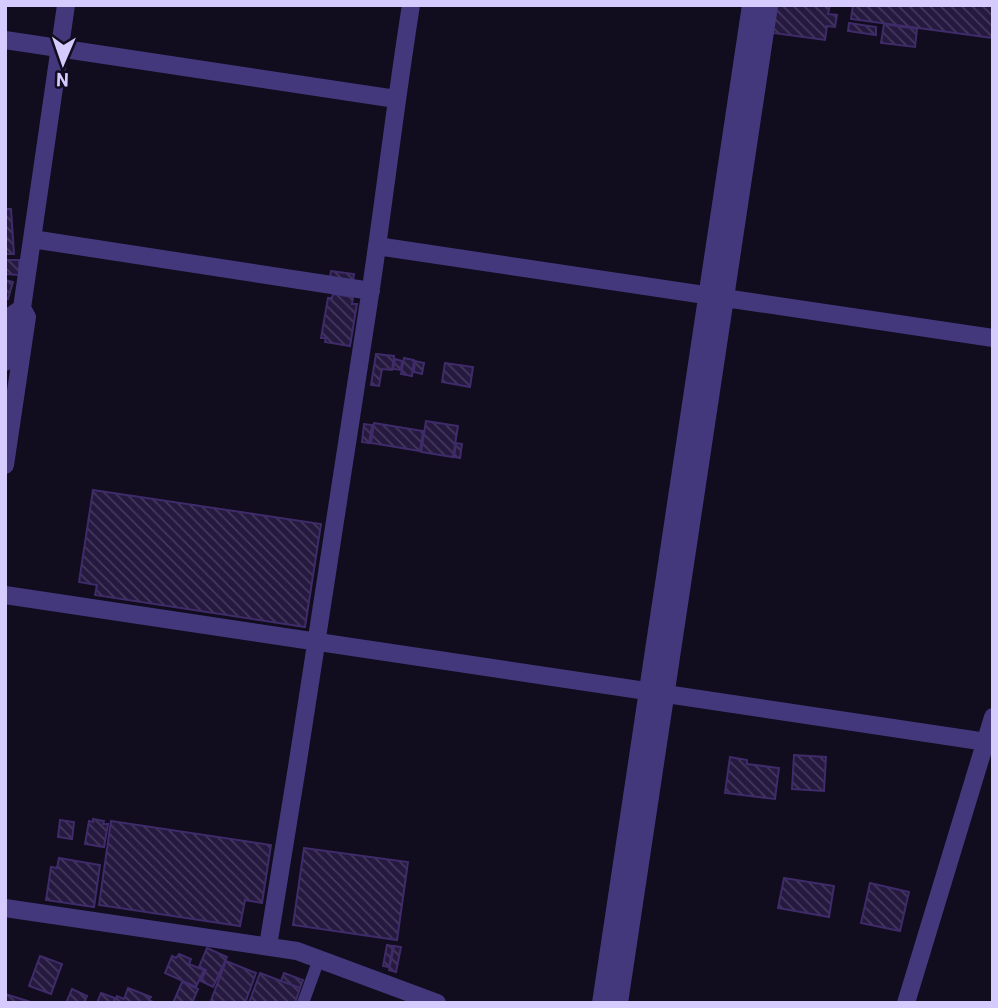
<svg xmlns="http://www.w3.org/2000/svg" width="998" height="1008" font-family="Barlow,sans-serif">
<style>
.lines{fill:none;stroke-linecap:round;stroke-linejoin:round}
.stream{stroke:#0a163a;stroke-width:6}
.building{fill:url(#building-back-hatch);stroke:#3f2b6a;stroke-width:2}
.lane{stroke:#43387c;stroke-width:12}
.street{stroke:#43387c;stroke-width:18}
</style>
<defs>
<pattern id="building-back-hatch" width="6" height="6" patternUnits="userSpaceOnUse" patternTransform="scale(1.75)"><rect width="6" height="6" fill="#25193f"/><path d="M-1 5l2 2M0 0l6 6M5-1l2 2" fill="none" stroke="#44395c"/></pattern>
</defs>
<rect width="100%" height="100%" fill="#110c1e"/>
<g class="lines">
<path class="stream" d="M610,1003L655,704"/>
</g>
<path class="building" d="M777,5H830L828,14L837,15L835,27L827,26L825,40L773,33Z
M853,5H993V38L851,19Z
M849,23L876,27V35L848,31Z
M884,24L917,29L915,47L881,43Z
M5,209H11L14,254H5Z
M6,260H19V275L5,274Z
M331,271L354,274L353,281L330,277Z
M5,280L13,282L8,299L5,298Z
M333,294L353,297L352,304H357L350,346L325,342L326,338H321L328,298H332Z
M376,354L394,356L392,370L382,369L379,386L371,385Z
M404,358L414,360L412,376L401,374Z
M395,359L402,361L401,370L393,369Z
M415,361L424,363L422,374L414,372Z
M445,363L473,367L470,387L442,382Z
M426,421L458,426L453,457L421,452Z
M374,423L423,431L420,451L371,443Z
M364,424L372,425L369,443L362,442Z
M456,443L462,444L460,458L454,457Z
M93,490L321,524L305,627L95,595L97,585L79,582Z
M794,755L826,757L824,791L792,789Z
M730,757L747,760V764L779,768L775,799L725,793Z
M93,819L104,821L103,824H108L104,847L85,844L89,821L93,822Z
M60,820L74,822L72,839L58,837Z
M111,821L271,845L262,903L245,900L240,926L99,905Z
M304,848L408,862L397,940L293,925Z
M59,858L100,865L94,907L46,900L51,867L57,868Z
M784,878L834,886L829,917L778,908Z
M870,883L909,892L900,931L861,923Z
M387,945L393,946L389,967L383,966Z
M394,946L401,947L396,972L389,970Z
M207,948L227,957L213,987L201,981L206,970L199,967Z
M179,954L191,959L189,964L204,970L196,987L165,973L172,956L176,958Z
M40,956L62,964L51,994L29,986Z
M226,961L256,973L245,1003H210Z
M260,973L300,988L295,1003H249Z
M284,973L303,980L300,988L281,981Z
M182,982L198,989L192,1003H173Z
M128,988L151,997L149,1000L155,1003H114L117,996L124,999Z
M72,989L87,996L84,1003H66Z
M101,993L115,998L113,1003H97Z
M5,994L34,1003H5Z"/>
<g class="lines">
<path class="lane" d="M303,1003L319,959"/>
<path class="street" d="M5,40L396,99
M32,239L371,291
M377,246L993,338
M5,362L12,315L22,308
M5,465L27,317L22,308L66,5
M5,595L993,743
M5,908L297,951L437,1003
M268,946C304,727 338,508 371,288C385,194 396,99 411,5
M601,1003L751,5
M619,1003L769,5
M906,1003L993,717"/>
</g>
<rect width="998" height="1008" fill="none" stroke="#d6cbfe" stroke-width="14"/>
<g transform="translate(63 63) rotate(182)" stroke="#110c1e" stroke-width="5" paint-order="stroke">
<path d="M0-5L12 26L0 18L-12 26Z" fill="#d6cbfe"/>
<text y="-10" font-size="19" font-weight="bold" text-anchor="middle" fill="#d6cbfe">N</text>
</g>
</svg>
